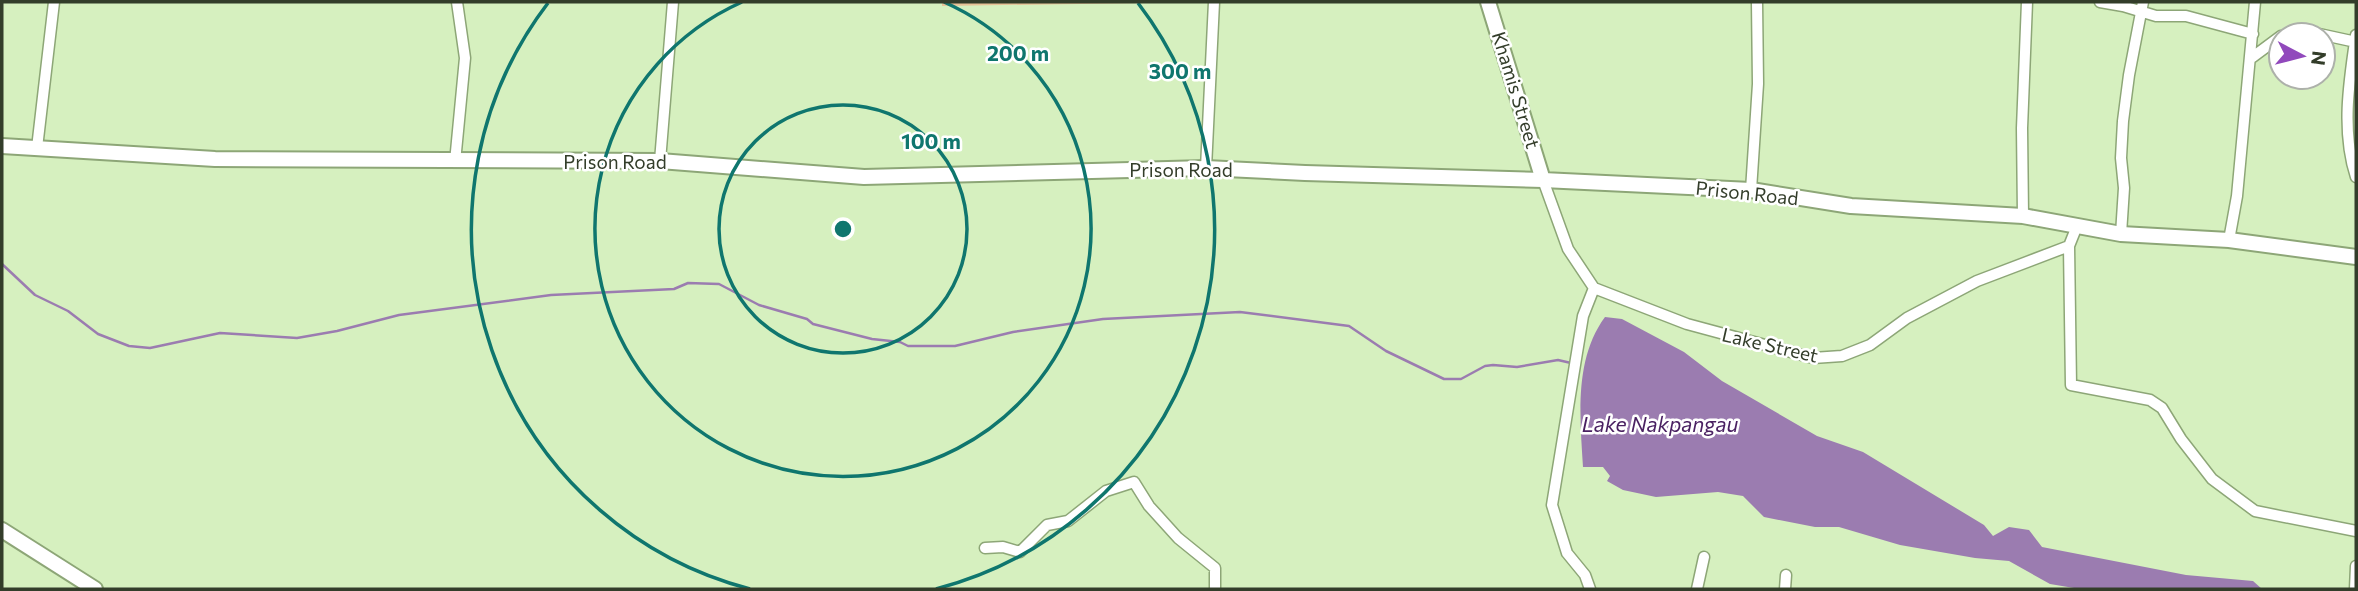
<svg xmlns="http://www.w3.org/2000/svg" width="2358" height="591" font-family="Commissioner,sans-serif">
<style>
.green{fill:#e7c297}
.water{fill:#9b7cb0}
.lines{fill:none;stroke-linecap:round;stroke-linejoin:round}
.stream{stroke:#9b7cb0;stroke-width:2.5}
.street-casing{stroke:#8da677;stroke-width:13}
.secondary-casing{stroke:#8da677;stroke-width:18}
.street{stroke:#fff;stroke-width:10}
.secondary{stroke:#fff;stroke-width:14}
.ring{fill:none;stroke:#0f766e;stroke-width:3.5}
.labels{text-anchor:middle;stroke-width:5;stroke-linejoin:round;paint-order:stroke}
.street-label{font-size:19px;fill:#333d2a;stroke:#fff}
.water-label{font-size:21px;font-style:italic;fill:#4a2162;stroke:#fff}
.centre{fill:#0f766e;stroke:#fff;stroke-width:3.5}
.ring-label{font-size:21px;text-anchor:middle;font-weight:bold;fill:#0f766e;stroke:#fff;stroke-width:5;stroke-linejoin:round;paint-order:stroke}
</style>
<rect width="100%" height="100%" fill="#d6f0bf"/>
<path class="green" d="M942,2H1208L942,6Z"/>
<path class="water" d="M1605,317L1622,319L1684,352L1722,381L1817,436L1863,452L1984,525L1993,536L2009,527L2029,530L2042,547L2186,575L2253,581L2262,589H2080L2050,584L2009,561L1975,558L1900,545L1839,527H1815L1764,517L1743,496L1718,492L1656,497L1623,490L1607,481L1610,476L1603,467H1583C1580,417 1574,359 1605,317Z"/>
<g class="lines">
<path class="stream" d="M2,264L35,295L68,311L98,334L129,346L150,348L220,333L297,338L337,331L399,315L551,295L674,289L688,283L719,284L759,305L807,319L813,324L872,339L900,342L908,346H955L1013,332L1103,319L1240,312L1349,326L1386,351L1444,379H1461L1485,366L1493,365L1517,367L1558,360L1571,363"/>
<defs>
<path id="street" d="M2100,2L2123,6L2156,16H2186L2253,34
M2285,35L2310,32L2356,42
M2356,35C2349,82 2341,131 2356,177
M2250,59L2281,36
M37,148L54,2
M660,161L673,2
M455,162L465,58L457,2
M1206,168L1214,2
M1543,180L1568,249L1594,288L1687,324L1813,358L1842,356L1870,345L1907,318L1977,281L2069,246L2077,226
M1751,190L1758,84L1757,2
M2023,216L2022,128L2027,2
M2121,234L2124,188L2121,158L2123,121L2129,75L2143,2
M2229,240L2237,196L2255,2
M2069,246L2071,385L2150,400L2162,408L2181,439L2212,479L2255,511L2356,531
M985,548L1003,547L1020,552L1047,525L1068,521L1106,491L1134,482L1149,506L1178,538L1215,568V589
M1590,589L1585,575L1567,553L1552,505L1583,316L1594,288
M1697,589L1704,557
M1785,589L1786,575
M2355,589L2356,566"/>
<path id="secondary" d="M1488,2L1543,180
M2,146L215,159L660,161L864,177L1206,168L1305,173L1543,180L1751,190L1851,206L2023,216L2121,234L2229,240L2356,257
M2,530L95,589"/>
</defs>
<use href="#street" class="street-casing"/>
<use href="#secondary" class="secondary-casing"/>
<use href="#street" class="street"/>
<use href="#secondary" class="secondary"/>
</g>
<g class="ring">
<circle cx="843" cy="229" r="124"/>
<path d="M944 2A248 248 0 1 1 742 2"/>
<path d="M750 589A372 372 0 0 1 548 3M1138 3A372 372 0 0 1 936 589"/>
</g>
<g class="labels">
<g class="street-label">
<text transform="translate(1516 90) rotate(73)" y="7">Khamis Street</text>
<text x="615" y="169">Prison Road</text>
<text x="1181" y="177">Prison Road</text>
<text transform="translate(1747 193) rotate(6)" y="7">Prison Road</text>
<text transform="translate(1770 345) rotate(13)" y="7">Lake Street</text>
</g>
<g class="water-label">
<text x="1660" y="432">Lake Nakpangau</text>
</g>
</g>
<circle cx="843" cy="229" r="10" class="centre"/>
<g class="ring-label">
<text x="1018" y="61">200 m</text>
<text x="1180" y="79">300 m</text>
<text x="931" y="149">100 m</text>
</g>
<rect width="2358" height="591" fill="none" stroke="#333d2a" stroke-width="7"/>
<g transform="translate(2302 56) rotate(97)"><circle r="33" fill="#ffffff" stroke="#adb1aa" stroke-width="2"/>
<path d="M0-5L12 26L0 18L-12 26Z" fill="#9149bc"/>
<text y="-10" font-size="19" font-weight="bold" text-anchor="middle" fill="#333d2a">N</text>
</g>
</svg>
